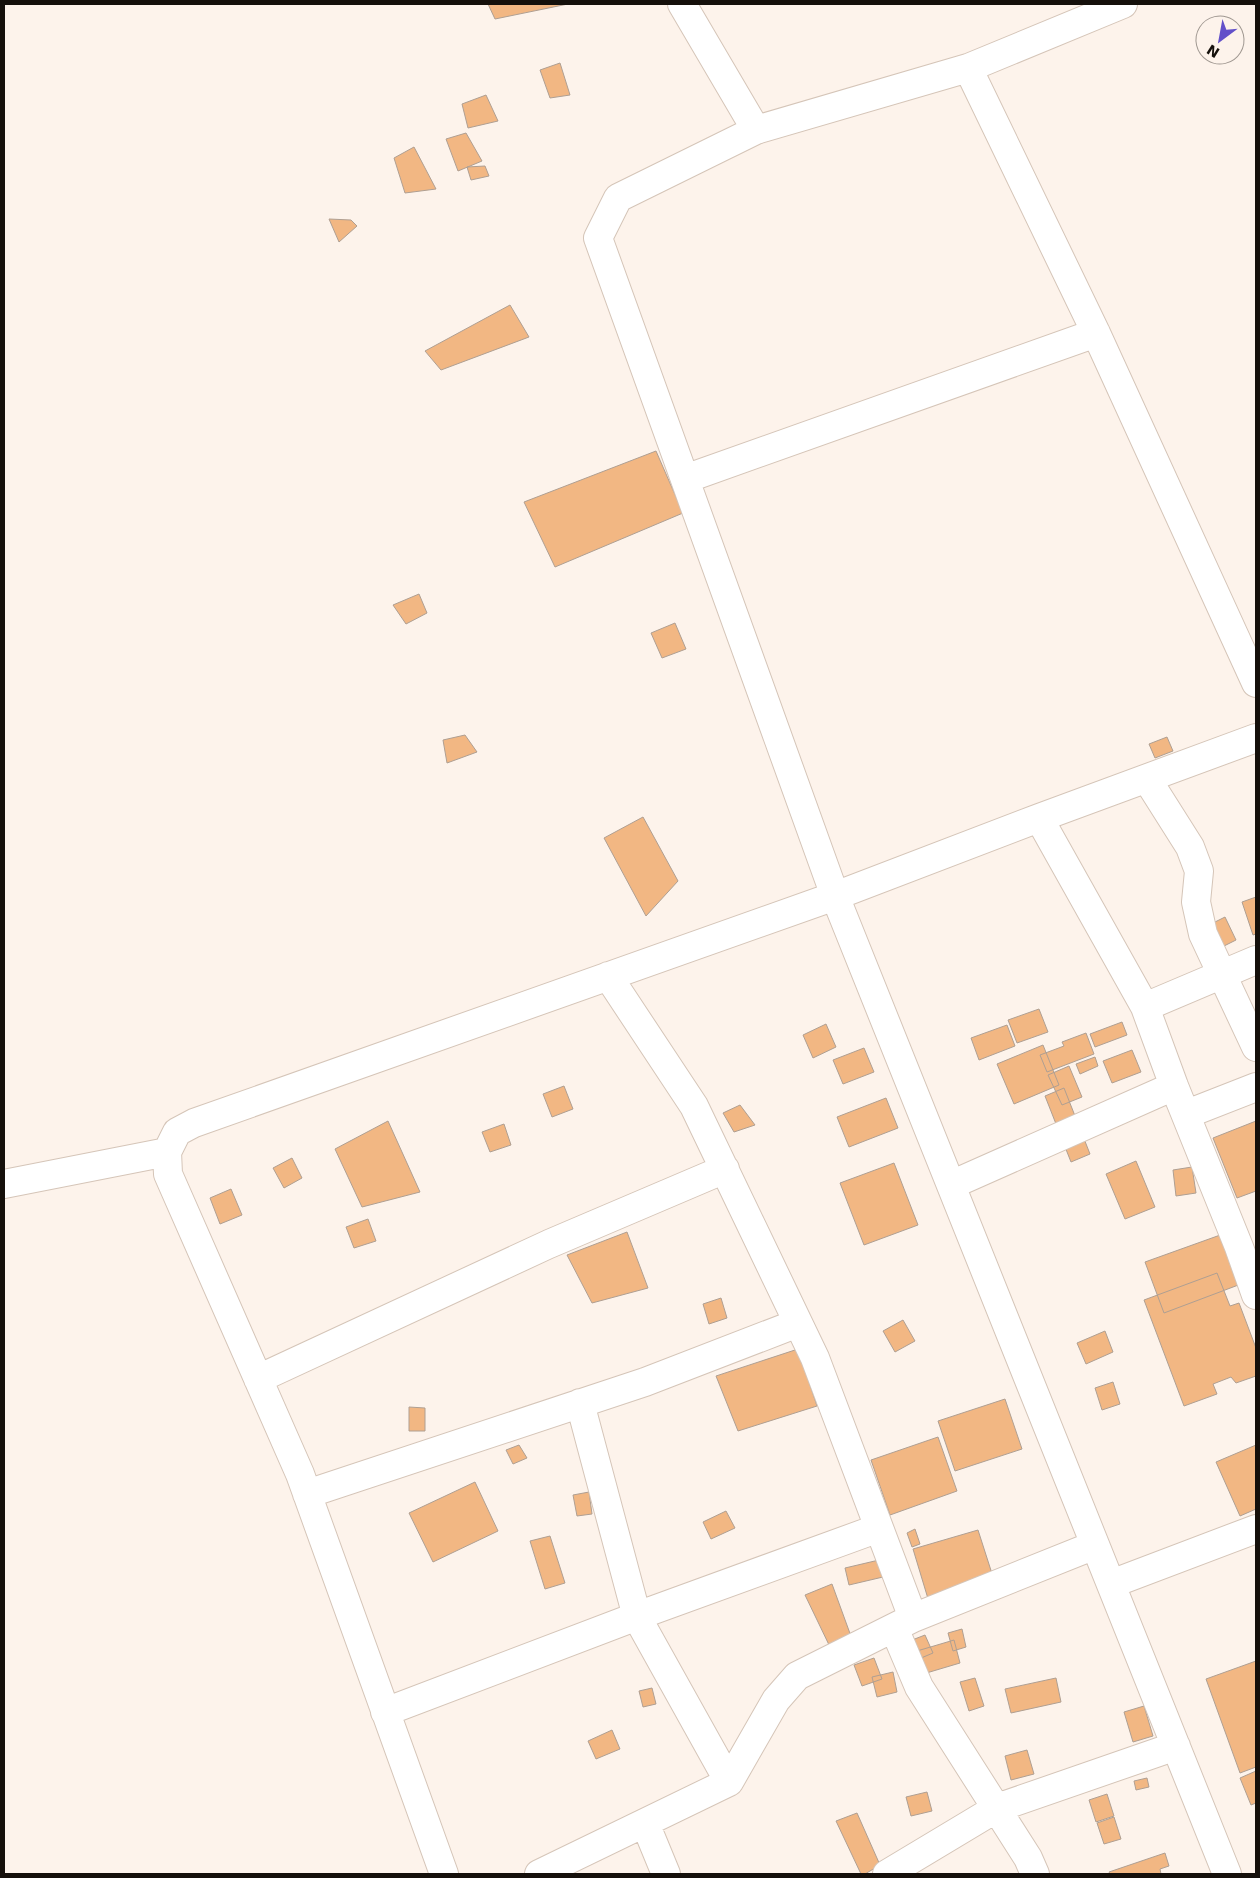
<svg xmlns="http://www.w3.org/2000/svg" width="1260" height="1878" font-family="'DejaVu Sans',sans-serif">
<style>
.building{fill:#f2b783;stroke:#af9f92}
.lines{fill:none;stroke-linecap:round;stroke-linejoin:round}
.street-casing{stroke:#d5c5b8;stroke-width:30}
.street{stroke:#fff;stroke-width:28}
</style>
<rect width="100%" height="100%" fill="#fdf3eb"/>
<path class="building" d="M488,4H568L495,19Z
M560,63L570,95L550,98L540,70Z
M486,95L498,121L468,128L462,104Z
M466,133L482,161L458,171L446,139Z
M414,147L436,189L405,193L394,158Z
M485,166L489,176L471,180L467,167Z
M329,219L351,220L357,226L339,242Z
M510,305L529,337L441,370L425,351Z
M656,451L683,513L555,567L524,502Z
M419,594L427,613L406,624L393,605Z
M675,623L686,649L662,658L651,633Z
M465,735L477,752L447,763L443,740Z
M1167,737L1173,751L1155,758L1149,744Z
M643,817L678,881L646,916L604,838Z
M1256,897V934L1253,935L1242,902Z
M1225,917L1236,940L1218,949L1207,926Z
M1039,1009L1048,1032L1017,1043L1008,1020Z
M1122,1022L1127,1035L1095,1047L1090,1034Z
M826,1024L836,1047L813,1058L803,1035Z
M1007,1025L1015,1046L979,1060L971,1038Z
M1086,1033L1094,1054L1047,1072L1040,1055L1064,1046L1062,1042Z
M1043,1045L1059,1085L1014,1104L997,1064Z
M864,1048L874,1072L843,1084L833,1060Z
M1132,1050L1141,1072L1112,1083L1103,1061Z
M1095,1057L1098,1066L1080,1074L1076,1064Z
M1069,1066L1082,1097L1062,1105L1048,1075Z
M564,1086L573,1109L552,1117L543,1094Z
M1064,1088L1090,1154L1071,1162L1045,1096Z
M886,1098L898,1128L849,1147L837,1117Z
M740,1105L755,1125L734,1132L723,1113Z
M388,1121L420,1192L362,1207L335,1149Z
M1256,1121V1191L1237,1198L1213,1138Z
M504,1124L511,1145L490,1152L482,1132Z
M292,1158L302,1178L284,1188L273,1168Z
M1136,1161L1155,1207L1125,1219L1106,1174Z
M894,1163L918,1225L864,1245L840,1183Z
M1192,1167L1196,1193L1176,1196L1173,1170Z
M231,1189L242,1215L220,1224L210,1198Z
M368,1219L376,1241L354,1248L346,1227Z
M627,1232L648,1288L592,1303L567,1255Z
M1223,1234L1241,1284L1164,1313L1145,1262Z
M1217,1273L1230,1306L1239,1303L1256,1348V1376L1236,1383L1231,1377L1213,1384L1217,1394L1184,1406L1144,1300Z
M721,1298L727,1318L709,1324L703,1304Z
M903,1320L915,1341L895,1352L883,1331Z
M1105,1331L1113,1352L1086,1364L1077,1343Z
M798,1349L817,1406L738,1431L716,1376Z
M1113,1382L1120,1404L1102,1410L1095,1388Z
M1005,1399L1022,1449L955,1471L938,1421Z
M409,1407L425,1408V1431H409Z
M938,1437L957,1491L890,1515L871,1460Z
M519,1445L527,1458L513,1464L506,1450Z
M1256,1445V1509L1240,1516L1216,1462Z
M475,1482L498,1531L433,1562L409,1513Z
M589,1492L592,1514L577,1516L573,1495Z
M726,1511L735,1528L711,1539L703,1522Z
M915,1529L920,1544L912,1547L907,1533Z
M978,1530L995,1583L929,1602L913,1549Z
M550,1536L565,1583L545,1589L530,1541Z
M879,1560L883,1577L849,1585L845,1568Z
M832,1584L852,1639L831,1649L805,1595Z
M962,1629L966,1647L953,1651L948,1633Z
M925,1635L933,1653L914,1661L907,1642Z
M954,1640L960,1663L923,1674L917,1651Z
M874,1658L882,1679L862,1686L854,1665Z
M1256,1661V1767L1240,1773L1206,1679Z
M893,1672L897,1692L877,1697L872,1677Z
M975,1678L984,1706L969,1711L960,1682Z
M1056,1678L1061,1702L1011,1713L1005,1689Z
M652,1688L656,1704L643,1707L639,1691Z
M1144,1706L1153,1736L1133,1742L1124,1712Z
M612,1730L620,1749L596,1759L588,1741Z
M1027,1750L1034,1774L1011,1780L1005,1756Z
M1256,1771V1803L1251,1805L1240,1778Z
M1147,1778L1149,1787L1136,1790L1134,1781Z
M927,1792L932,1811L911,1816L906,1797Z
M1107,1794L1114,1816L1096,1822L1089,1800Z
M857,1813L880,1865L865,1874H861L836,1821Z
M1114,1817L1121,1839L1104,1844L1097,1823Z
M1165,1853L1169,1866L1160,1869L1161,1874H1110L1109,1872Z"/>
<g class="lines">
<defs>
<path id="street" d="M682,4L756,130
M968,68L1123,4
M685,479L1096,333
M1147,779L1190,847L1199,871L1196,902L1203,934L1256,1047
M1039,818L1145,1007L1174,1086L1239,1247L1256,1295
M608,976L694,1106L815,1358L913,1618
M1145,1007L1256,960
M1187,1114L1256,1087
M4,1184L167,1152
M951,1185L1174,1086
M258,1379L549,1244L725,1169
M580,1403L637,1617L729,1782
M307,1494L645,1382L798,1323
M1111,1584L1256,1529
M894,1628L919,1687L1028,1858L1035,1874
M385,1712L648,1612L879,1528
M645,1823L666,1874
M444,1874L300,1474L168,1174L167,1152L177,1132L194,1123L835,896L1039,818L1256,738
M539,1874L729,1782L776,1700L797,1676L913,1618L1095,1545
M887,1874L997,1808L1176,1746
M1227,1874L835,896L598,238L618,198L756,130L968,68L1096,333L1256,683"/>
</defs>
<use href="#street" class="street-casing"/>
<use href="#street" class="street"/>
</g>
<rect width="1260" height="1878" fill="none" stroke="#15100b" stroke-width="10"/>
<g transform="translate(1220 40) rotate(212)"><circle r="24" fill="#fdf3eb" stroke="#a09891"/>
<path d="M0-4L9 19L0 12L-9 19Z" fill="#6250c9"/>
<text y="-8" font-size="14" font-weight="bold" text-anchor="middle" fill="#15100b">N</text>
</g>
</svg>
